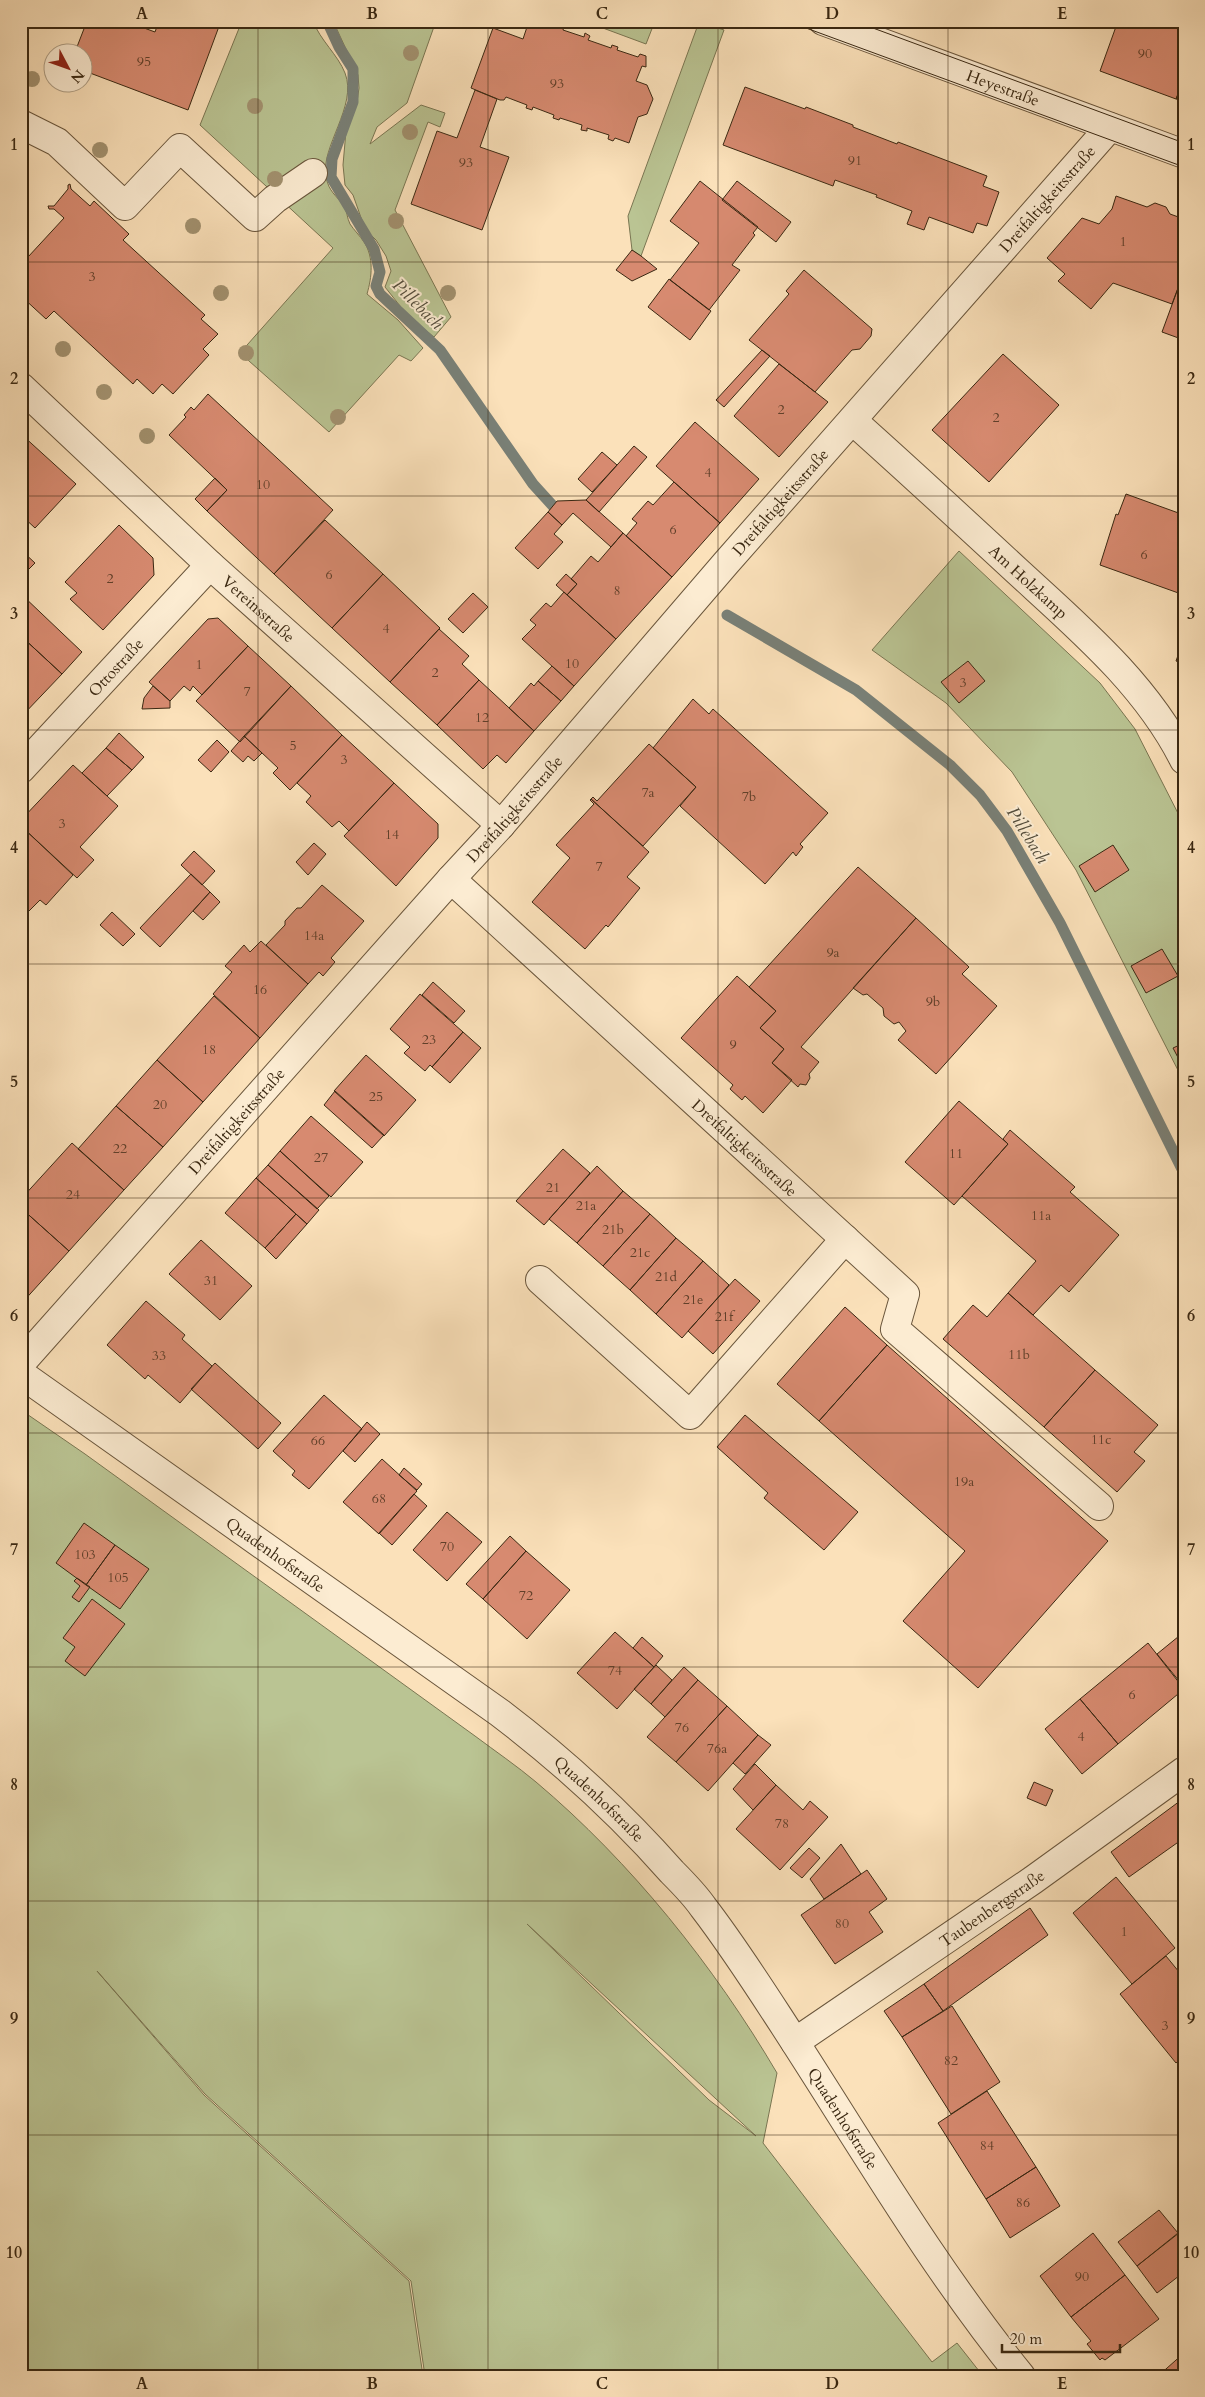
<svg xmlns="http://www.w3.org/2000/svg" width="1205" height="2397" font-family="Cardo,serif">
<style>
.green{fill:#bac493;stroke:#7a7652;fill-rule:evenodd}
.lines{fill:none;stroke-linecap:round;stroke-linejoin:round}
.stream{stroke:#798077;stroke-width:11}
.building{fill:#d78a70;stroke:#3a2812}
.minor-casing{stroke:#6a563c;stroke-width:30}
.minor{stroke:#fcecd2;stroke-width:28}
.tram{stroke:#3a2812;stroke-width:1}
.tree{fill:#a2916f}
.grid{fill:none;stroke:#3a2812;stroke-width:1;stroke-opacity:0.55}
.labels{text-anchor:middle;stroke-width:4;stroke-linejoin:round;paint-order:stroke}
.number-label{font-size:14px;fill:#61402a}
.street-label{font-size:16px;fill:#3a2812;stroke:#fcecd2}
.water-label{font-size:18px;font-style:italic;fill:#544d3c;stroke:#fcecd2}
.neatline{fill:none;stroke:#3a2812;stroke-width:2}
.grid-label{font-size:16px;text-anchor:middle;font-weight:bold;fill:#3a2812}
</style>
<rect width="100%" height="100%" fill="#fbe1ba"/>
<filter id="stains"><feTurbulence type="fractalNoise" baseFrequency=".004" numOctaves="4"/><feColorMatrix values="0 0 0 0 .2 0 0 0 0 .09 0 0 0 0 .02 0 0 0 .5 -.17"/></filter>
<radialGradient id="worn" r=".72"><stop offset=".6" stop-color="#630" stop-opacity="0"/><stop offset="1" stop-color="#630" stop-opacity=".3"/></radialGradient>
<path class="green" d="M242,21H313C320,40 338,55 345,73C358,106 320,147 326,177C329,192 336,195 344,206C347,211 347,218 350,224C354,230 360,236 364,242C374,257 372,277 367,294L398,320L423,348L411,361L399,355L329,432L240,353L333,248L200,125Z
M333,21H436L407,103L377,127L370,144L421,105L445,113L440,127L428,122L395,210L451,317L434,337L408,316L385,287L391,271L386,256L376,240L365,229L353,195L345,185L343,165L346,131L357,102L359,88L358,75Z
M584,21H655L646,44Z
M699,22L724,30L641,256L632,250L628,216Z
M959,551L1100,683L1135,729L1184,825V1082L1076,870L1012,772L946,703L872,650Z
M21,1410L85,1454L475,1736C495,1751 517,1766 536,1782C631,1862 714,1966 777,2073L763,2143L932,2362L957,2343L983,2376H425L411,2281L205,2094L97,1971L204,2095L409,2281L423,2376H21ZM527,1924L756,2136L709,2100Z"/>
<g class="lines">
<path class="stream" d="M327,21L339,47L353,69V102L332,159L331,177L374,249L380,272L376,286L380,294L440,350L533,484L553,506
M727,615L856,690L950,765L980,795L1007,831L1060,923L1184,1173"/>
</g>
<path class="building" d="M87,21H125L155,32L159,21H221L188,110L82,70V52H75Z
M526,21H540L557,27L558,24L564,26L563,30L584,37L585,33L590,36L588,40L611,48L612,45L618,47L617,50L638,57L640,54L646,56V67L642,66L636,81L647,85L653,99L647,114L638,117L629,143L615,138L613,141L608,139L609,135L587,128V131L581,130L582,125L560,118L559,120L553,118L554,115L533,107L532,110L526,108L527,105L506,97L504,100H500L471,88L493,28L523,39L528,24Z
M1118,21H1145L1153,24L1154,21H1166L1181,27L1179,33L1184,35V79L1176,99L1100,71Z
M1184,79V101L1176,99Z
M745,87L805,109L806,107L853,125V127L897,144L898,142L987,176L983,186L999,192L987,226L977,223L973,233L929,217L924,230L907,224L912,211L876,197L877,195L835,180L833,186L723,145Z
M475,90L497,99L480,147L509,157L482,230L411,204L437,131L457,138Z
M700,181L758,227L753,233L755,235L732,265L740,270L709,310L670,280L699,243L670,221Z
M737,181L791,222L776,242L722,200Z
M70,184L71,189L90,206L94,201L129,234L123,240L205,315L201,319L218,334L203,349L209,355L173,394L162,384L153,394L137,379L133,384L54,311L46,319L21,296V251L28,257L64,218L54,209H49L48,206H54L68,189V185Z
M1116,196L1147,207L1155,203L1166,207L1170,214L1184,219V272L1172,304L1113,283L1091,309L1058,281L1065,274L1047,258L1082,218L1099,224L1112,209Z
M632,250L641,256L657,269L632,281L616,270Z
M804,270L872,329L871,336L860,349L852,350L815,392L749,340L789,294L786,291Z
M1184,272V340L1162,332Z
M669,279L711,311L690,340L648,307Z
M762,350L770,356L724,407L716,400Z
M1003,354L1059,405L989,482L932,430Z
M779,364L828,402L779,457L734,416Z
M208,394L333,510L274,574L207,511L227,490L169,435L186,417L184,415L191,407L194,410Z
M695,422L759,479L720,523L656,466Z
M21,434L76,484L35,528L21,515Z
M634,446L647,457L599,512L586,500Z
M602,452L617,465L592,492L578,479Z
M215,478L227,490L207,511L195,499Z
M674,482L720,523L672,577L626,536L637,523L632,519L648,501L653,505Z
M1126,494L1184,515V595L1100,565L1116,514L1118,515Z
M586,500L623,533L611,547L573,513L562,525L548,512L557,501Z
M548,512L562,525L554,534L563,542L538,569L515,548Z
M325,520L383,574L332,628L274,574Z
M119,525L153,558L154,575L103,630L70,599L77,593L65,582Z
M623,533L672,577L616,639L567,595L577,584L571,579L591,556L598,562Z
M21,550L35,563L21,577Z
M383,574L440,628L390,682L332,628Z
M566,574L577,584L567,595L556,585Z
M564,592L616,639L574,686L522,639L536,625L530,620L546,603L551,607Z
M473,593L488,607L463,633L448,619Z
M21,594L82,652L62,674L21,636Z
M218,618L248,646L202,695L193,686L190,691L184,686L170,701L149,682L208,619Z
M439,629L469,656L462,664L479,680L437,725L390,682Z
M1184,631V664L1176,661L1184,639L1181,638Z
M21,636L62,674L21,717Z
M248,646L291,686L240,742L196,701Z
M968,661L985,681L959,703L941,682Z
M552,666L574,686L561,701L538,681Z
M479,680L534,731L506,763L497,755L483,769L437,725Z
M538,681L561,701L534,731L509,708L531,683L534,686Z
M153,686L170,701V708L142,709L144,698Z
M291,686L342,735L290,790L273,773L278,768L244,736Z
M693,699L709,714L713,709L828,813L800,844L803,847L796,856L793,852L765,884L680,806L696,787L653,748Z
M119,733L144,757L132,770L106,748Z
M342,735L394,783L349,831L339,821L332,827L306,802L311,796L297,783Z
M244,736L262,753L254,761L248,756L243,762L231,751Z
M217,740L229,752L211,772L198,760Z
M649,744L696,787L643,846L591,799L593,797L597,801Z
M106,748L132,770L107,796L82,773Z
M73,765L118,806L80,847L94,860L77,878L21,826V820Z
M394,783L438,824V838L396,886L344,836Z
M591,799L649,852L627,877L640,888L608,927L606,925L585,949L532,902L570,858L556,845L594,804L590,800Z
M21,826L73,875L46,905L40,900L21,919Z
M314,843L326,854L308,875L296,862Z
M1113,845L1129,870L1095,892L1079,866Z
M194,851L215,871L202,885L181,865Z
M858,867L916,918L801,1047L819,1062L809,1074L810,1078L806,1085L800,1084L798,1087L772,1063L784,1049L760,1028L776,1011L749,987Z
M191,874L210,892L160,947L140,928Z
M322,885L364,921L331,958L335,962L323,976L319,972L308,984L266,945L285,925V921L297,908H301Z
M210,892L220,902L203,920L193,911Z
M112,912L135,934L123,946L100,925Z
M916,918L969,967L962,974L997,1006L936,1074L898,1040L906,1031L899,1022L894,1024L884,1016L883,1008L867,994L863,995L853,988Z
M261,941L308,984L260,1038L213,994L232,972L225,966L244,945L250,952Z
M1162,949L1178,976L1146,993L1131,966Z
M737,976L776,1011L760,1028L784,1049L772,1063L792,1080L763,1113L745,1096L742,1100L730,1089L733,1085L681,1038Z
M433,982L465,1011L454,1023L422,995Z
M420,994L463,1032L432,1067L430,1065L425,1071L404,1053L410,1047L390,1029Z
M214,996L260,1038L203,1102L157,1060Z
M463,1032L481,1048L450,1083L432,1067Z
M1184,1043V1069L1173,1048Z
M366,1055L416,1100L384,1136L334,1091Z
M157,1060L203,1102L163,1147L116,1106Z
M335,1091L384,1135L372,1148L324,1105Z
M959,1101L1008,1144L954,1205L905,1162Z
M116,1106L163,1147L124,1190L78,1149Z
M311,1116L363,1162L331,1197L280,1151Z
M1010,1130L1075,1187L1070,1192L1119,1235L1069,1292L1061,1285L1033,1315L1008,1293L1036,1261L962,1196L1008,1144L1003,1139Z
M72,1143L124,1190L69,1251L21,1208V1199Z
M563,1149L590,1173L544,1225L516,1201Z
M280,1151L329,1196L317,1209L268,1165Z
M268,1165L319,1210L307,1224L256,1178Z
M597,1166L623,1191L577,1243L549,1219Z
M256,1178L296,1214L265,1248L225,1213Z
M623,1191L650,1214L603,1266L577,1243Z
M21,1208L69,1251L21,1304Z
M296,1214L307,1224L276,1259L265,1248Z
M650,1214L676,1238L630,1290L603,1266Z
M676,1238L703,1261L656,1314L630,1290Z
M201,1240L252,1286L220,1320L169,1274Z
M703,1261L729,1285L682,1338L656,1314Z
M735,1279L760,1301L713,1354L688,1331Z
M1008,1293L1095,1370L1044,1427L943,1339L973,1305L987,1317Z
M146,1301L185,1335L182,1339L212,1366L180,1403L148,1375L145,1379L107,1345Z
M845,1307L887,1345L819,1421L777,1384Z
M887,1345L1108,1541L978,1688L903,1621L965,1551L819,1421Z
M215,1363L281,1423L258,1449L191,1389Z
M1095,1370L1158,1425L1134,1452L1145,1461L1117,1492L1044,1427Z
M324,1395L362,1429L309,1489L292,1475L295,1471L273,1451Z
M745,1415L858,1512L824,1550L764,1498L768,1493L717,1447Z
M367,1422L380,1434L355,1462L343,1451Z
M382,1459L417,1491L379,1534L343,1502Z
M404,1468L422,1484L417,1490L399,1475Z
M414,1494L427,1506L392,1545L379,1533Z
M447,1512L482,1542L447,1581L413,1550Z
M84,1523L115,1545L86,1585L56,1563Z
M510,1536L526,1551L483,1599L466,1584Z
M115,1545L149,1569L120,1609L86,1585Z
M526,1551L570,1590L527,1639L483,1599Z
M77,1578L90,1587L79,1602L72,1597L80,1586L74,1581Z
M92,1599L125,1624L85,1676L65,1661L75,1647L63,1638Z
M615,1632L654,1667L617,1709L577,1673Z
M1184,1632V1687L1157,1654Z
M642,1637L663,1656L654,1667L633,1648Z
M1148,1643L1184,1689L1118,1744L1080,1699Z
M656,1665L672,1680L651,1704L634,1689Z
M684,1667L698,1680L665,1717L651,1704Z
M698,1680L727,1706L676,1762L647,1737Z
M1080,1699L1118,1744L1082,1774L1045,1729Z
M727,1706L758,1735L708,1791L676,1762Z
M758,1735L771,1745L745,1774L733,1763Z
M755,1764L776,1785L753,1810L733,1789Z
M1034,1782L1053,1790L1046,1806L1027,1798Z
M776,1785L803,1810L810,1801L828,1817L780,1870L736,1829Z
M1184,1798V1838L1129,1877L1111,1852Z
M841,1844L861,1874L824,1899L810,1879Z
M809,1848L820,1858L802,1878L790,1868Z
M867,1870L887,1899L869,1912L883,1932L835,1964L801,1915Z
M1116,1877L1175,1948L1132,1984L1073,1913Z
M1030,1908L1048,1935L943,2011L924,1984Z
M1166,1956L1184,1978V2056L1176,2063L1120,1994Z
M924,1984L943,2011L902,2037L884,2011Z
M952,2006L1000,2082L951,2114L902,2037Z
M987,2091L1036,2167L986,2199L938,2123Z
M1036,2167L1060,2206L1010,2238L986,2199Z
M1159,2210L1178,2233L1137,2266L1118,2242Z
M1184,2229V2272L1157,2293L1137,2266Z
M1093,2233L1125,2275L1071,2317L1040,2276Z
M1125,2275L1159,2319L1105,2360L1102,2358L1100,2360L1087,2344L1091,2341L1071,2317Z
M1184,2353V2376H1158Z"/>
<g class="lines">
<defs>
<g id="minor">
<path id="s1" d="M823,21L1184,154"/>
<path d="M21,124L57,142L125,206L180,148L255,217L275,199L313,173"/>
<path id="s2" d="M21,387L210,565L501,825"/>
<path id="s3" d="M853,421C908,470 962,520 1016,570C1078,627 1146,684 1184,760"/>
<path id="s4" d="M21,769L210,565"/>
<path id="s5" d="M451,879L905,1294L895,1329L1099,1506"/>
<path d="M540,1280L690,1415L845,1239"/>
<path id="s6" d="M21,1363L451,879L501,825L726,563L1110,127"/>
<path id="s7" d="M21,1374L500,1713C563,1761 620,1813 672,1872C683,1883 694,1894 703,1907C730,1942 754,1979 778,2016C857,2137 930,2264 1021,2376"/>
<path id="s8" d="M795,2042L1033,1880L1184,1771"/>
</g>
</defs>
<use href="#minor" class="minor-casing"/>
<use href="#minor" class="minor"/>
<path class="tram" d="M787,21L1184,167
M854,21L1184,143"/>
</g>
<g class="tree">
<circle cx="411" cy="53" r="8"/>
<circle cx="32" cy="79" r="8"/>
<circle cx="255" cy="106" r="8"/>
<circle cx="410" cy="132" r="8"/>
<circle cx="100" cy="150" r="8"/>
<circle cx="275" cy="179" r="8"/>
<circle cx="396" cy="221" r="8"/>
<circle cx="193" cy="226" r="8"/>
<circle cx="221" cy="293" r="8"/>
<circle cx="448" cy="293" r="8"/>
<circle cx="63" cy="349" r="8"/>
<circle cx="246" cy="353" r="8"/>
<circle cx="104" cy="392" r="8"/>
<circle cx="338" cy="417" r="8"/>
<circle cx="147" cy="436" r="8"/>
</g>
<path class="grid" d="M258,21V2376M488,21V2376M718,21V2376M948,21V2376M21,262H1184M21,496H1184M21,730H1184M21,964H1184M21,1198H1184M21,1433H1184M21,1667H1184M21,1901H1184M21,2135H1184"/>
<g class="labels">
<g class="number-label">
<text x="1145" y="58">90</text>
<text x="144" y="66">95</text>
<text x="557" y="88">93</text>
<text x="855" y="165">91</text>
<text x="466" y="167">93</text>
<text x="1123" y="246">1</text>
<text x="92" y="281">3</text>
<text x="781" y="414">2</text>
<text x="996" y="422">2</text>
<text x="708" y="477">4</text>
<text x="263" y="489">10</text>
<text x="673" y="534">6</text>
<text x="1144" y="559">6</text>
<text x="329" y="579">6</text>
<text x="110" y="583">2</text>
<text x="617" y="595">8</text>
<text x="386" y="633">4</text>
<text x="572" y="668">10</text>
<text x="199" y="669">1</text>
<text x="435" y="677">2</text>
<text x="963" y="687">3</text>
<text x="247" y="696">7</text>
<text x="482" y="722">12</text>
<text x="293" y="750">5</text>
<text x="344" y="764">3</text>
<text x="648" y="797">7a</text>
<text x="749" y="801">7b</text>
<text x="62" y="828">3</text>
<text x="392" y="839">14</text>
<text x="599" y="871">7</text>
<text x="314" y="940">14a</text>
<text x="833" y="957">9a</text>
<text x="260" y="994">16</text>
<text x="933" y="1006">9b</text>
<text x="429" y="1044">23</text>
<text x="733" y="1049">9</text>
<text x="209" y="1054">18</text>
<text x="376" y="1101">25</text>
<text x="160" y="1109">20</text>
<text x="120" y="1153">22</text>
<text x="956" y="1158">11</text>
<text x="321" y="1162">27</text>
<text x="553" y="1192">21</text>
<text x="73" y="1199">24</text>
<text x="586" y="1210">21a</text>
<text x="1041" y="1220">11a</text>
<text x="613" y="1234">21b</text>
<text x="640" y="1257">21c</text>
<text x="666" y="1281">21d</text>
<text x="211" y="1285">31</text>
<text x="693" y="1304">21e</text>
<text x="724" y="1321">21f</text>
<text x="1019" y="1359">11b</text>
<text x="159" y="1360">33</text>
<text x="1101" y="1444">11c</text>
<text x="318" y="1445">66</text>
<text x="964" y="1486">19a</text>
<text x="379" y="1503">68</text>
<text x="447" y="1551">70</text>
<text x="85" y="1559">103</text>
<text x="118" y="1582">105</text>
<text x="526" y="1600">72</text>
<text x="615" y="1675">74</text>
<text x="1132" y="1699">6</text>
<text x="682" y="1732">76</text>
<text x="1081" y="1741">4</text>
<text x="717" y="1753">76a</text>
<text x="782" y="1828">78</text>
<text x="842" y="1928">80</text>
<text x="1124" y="1936">1</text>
<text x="1165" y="2030">3</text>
<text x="951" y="2065">82</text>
<text x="987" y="2150">84</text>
<text x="1023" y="2207">86</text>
<text x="1082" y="2281">90</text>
</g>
<g class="street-label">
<text dy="6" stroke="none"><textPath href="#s1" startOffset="192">Heyestraße</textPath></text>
<text dy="6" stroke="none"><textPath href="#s6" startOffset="1552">Dreifaltigkeitsstraße</textPath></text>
<text dy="6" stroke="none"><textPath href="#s6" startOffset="1148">Dreifaltigkeitsstraße</textPath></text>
<text dy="6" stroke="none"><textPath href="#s3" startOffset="238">Am Holzkamp</textPath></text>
<text dy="6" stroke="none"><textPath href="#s2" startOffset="325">Vereinsstraße</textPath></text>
<text dy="6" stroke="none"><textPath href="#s4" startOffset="139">Ottostraße</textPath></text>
<text dy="6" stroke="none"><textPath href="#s6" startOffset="742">Dreifaltigkeitsstraße</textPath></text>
<text dy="6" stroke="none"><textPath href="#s6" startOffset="324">Dreifaltigkeitsstraße</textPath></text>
<text dy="6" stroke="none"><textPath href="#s5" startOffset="398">Dreifaltigkeitsstraße</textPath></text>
<text dy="6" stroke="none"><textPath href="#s7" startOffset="312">Quadenhofstraße</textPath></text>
<text dy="6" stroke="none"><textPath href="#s7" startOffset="718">Quadenhofstraße</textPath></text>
<text dy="6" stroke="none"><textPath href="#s8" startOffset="238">Taubenbergstraße</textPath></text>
<text dy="6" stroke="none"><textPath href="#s7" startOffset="1122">Quadenhofstraße</textPath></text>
</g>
<g class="water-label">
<text transform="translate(418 304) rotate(45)" y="6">Pillebach</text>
<text transform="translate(1028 835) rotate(58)" y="6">Pillebach</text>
</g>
</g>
<rect width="1205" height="2397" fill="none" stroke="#fbe1ba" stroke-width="55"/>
<g transform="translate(68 68) rotate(131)"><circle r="24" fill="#fcecd2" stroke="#ae9e85"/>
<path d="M0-4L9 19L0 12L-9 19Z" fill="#8f2418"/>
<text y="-8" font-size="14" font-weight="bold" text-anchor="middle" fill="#3a2812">N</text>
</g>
<path d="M1002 2344v8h118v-8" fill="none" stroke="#3a2812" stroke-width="2.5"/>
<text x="1010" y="2344" font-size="15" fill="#3a2812" stroke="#fcecd2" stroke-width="4" paint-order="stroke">20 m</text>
<rect x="28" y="28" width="1150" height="2342" class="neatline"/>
<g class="grid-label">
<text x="142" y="19">A</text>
<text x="372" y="19">B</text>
<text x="602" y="19">C</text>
<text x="832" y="19">D</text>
<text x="1062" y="19">E</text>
<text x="14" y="150">1</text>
<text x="1191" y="150">1</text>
<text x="14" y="384">2</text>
<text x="1191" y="384">2</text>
<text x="14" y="619">3</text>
<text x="1191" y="619">3</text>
<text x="14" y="853">4</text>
<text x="1191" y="853">4</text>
<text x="14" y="1087">5</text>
<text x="1191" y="1087">5</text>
<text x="14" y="1321">6</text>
<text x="1191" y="1321">6</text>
<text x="14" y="1555">7</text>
<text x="1191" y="1555">7</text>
<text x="14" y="1790">8</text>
<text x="1191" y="1790">8</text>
<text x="14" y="2024">9</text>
<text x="1191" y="2024">9</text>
<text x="14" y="2258">10</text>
<text x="1191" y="2258">10</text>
<text x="142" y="2389">A</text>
<text x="372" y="2389">B</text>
<text x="602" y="2389">C</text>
<text x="832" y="2389">D</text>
<text x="1062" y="2389">E</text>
</g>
<rect width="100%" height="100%" filter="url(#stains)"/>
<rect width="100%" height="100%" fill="url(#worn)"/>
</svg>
